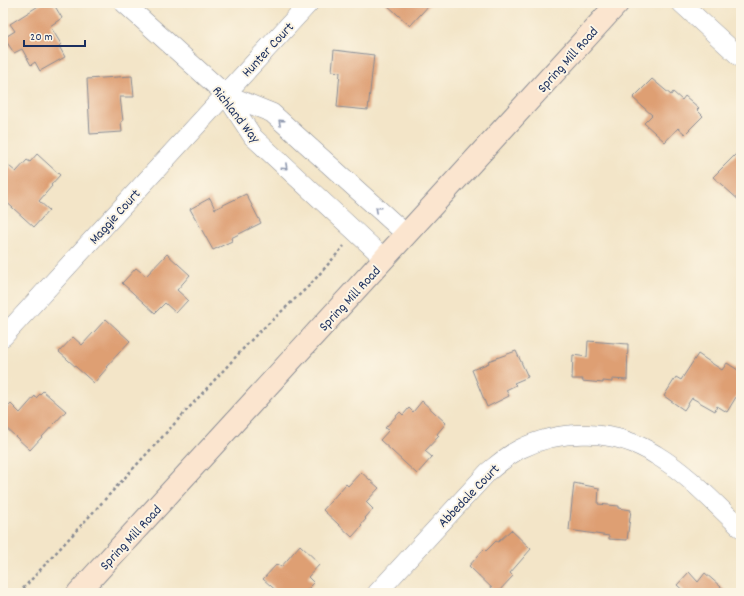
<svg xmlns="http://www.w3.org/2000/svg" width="744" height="596" font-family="Dekko,sans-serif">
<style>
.building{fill:#de9f73}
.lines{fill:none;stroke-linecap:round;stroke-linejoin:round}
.street-casing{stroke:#878a93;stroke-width:20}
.secondary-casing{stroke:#878a93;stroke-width:24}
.path{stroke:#878a93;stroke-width:2.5;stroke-dasharray:3 3;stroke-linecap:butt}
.street{stroke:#fff;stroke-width:19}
.secondary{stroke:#fbe5cf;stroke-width:22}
.oneway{stroke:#8d97ae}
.labels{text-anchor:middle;stroke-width:4;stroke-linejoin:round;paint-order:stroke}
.street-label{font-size:14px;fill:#1b2f5e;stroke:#fcf5e5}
</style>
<rect width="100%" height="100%" fill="#fcf5e5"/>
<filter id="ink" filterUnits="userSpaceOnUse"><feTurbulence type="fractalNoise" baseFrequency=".025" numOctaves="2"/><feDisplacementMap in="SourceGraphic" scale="8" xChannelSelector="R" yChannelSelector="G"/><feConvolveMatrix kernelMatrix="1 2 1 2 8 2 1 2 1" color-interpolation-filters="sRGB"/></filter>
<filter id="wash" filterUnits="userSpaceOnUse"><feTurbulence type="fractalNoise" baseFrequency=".012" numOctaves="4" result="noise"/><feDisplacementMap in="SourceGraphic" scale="16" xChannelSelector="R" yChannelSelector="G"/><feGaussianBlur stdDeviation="0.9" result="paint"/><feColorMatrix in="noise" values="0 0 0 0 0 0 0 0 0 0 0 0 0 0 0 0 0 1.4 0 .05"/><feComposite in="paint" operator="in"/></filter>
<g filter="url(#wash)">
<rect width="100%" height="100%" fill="#f3e5c8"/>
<g id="blocks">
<path class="building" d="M43,3H53L62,18L50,26L61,44L59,46L65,57L40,71L35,62L31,65L22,49L14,53L4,38L15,31L10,24Z
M385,3H431L410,26Z
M334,50L374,55L368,110L337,107L340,72L332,71Z
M132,76L134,97H120L123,121L121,122L122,132L90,134L87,79Z
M652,79L671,95L673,92L682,100L685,96L699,108L697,110L703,116L685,134L678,128L665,142L644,123L652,115L633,98Z
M741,149V202L713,177Z
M37,154L60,175L51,185L52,186L39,201L49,210L34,227L3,199V161L16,172L27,160L30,162Z
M246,194L261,223L231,238L232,241L213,250L190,209L210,198L215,209Z
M167,254L190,275L177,290L188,300L176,313L165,303L155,313L122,283L136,268L146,276Z
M106,319L130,341L106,367L107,368L94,383L59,352L73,337L82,345Z
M588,341L628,344L627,380L612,379V382L603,381V383L582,381L583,379H572L573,355L587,357Z
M516,351L528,377L514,383L516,385L506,390L509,396L487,407L472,370L489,363L488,361Z
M698,354L722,370L727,363L741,372V389L727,412L717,406L715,411L692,398L684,410L664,396L676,377L681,380Z
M43,391L66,411L30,450L3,425V412L11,404L20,413L35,396L36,398Z
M422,401L446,423L437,434L439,436L425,451L432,457L417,474L380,440L389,430L385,428L400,412L403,415L409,408L413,412Z
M361,472L379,488L366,502L373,509L365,518L366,519L361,525L362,526L352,537L323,510L346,484L348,486Z
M574,483L599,488L598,504L619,506V508L631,510L627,540L609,539V536L569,530Z
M511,530L531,549L510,573L513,576L497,593L469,566L484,549L486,551L496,541L498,542Z
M300,545L320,564L308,577L314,583L304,593H279L263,579L277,564L281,567Z
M689,572L698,582L705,573L728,593H686L677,585Z"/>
</g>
</g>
<g filter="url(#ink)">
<use href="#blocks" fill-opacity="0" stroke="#878a93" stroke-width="1"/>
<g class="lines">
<defs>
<path id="street" d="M124,3L225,94L253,137L385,259
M681,3L741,58
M225,94L272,113L407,235
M3,337L309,3
M377,593L488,472C498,464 508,455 520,449C562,428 616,429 656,455C688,474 714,503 741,528"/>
<path id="secondary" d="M78,593L618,3"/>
</defs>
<use href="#street" class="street-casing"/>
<use href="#secondary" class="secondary-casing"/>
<path class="path" d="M19,593L254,337L310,285L344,246"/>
<use href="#street" class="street"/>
<use href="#secondary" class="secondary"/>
</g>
<defs><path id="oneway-chevron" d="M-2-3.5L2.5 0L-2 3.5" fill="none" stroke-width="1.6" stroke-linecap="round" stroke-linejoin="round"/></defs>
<g class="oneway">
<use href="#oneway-chevron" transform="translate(281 122) rotate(-138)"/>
<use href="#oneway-chevron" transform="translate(285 167) rotate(43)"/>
<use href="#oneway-chevron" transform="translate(378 209) rotate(-138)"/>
</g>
</g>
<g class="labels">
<g class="street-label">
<text transform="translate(267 49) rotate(-47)" y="5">Hunter Court</text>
<text transform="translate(567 59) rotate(-48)" y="5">Spring Mill Road</text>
<text transform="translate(237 114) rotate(52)" y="5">Richland Way</text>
<text transform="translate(114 216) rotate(-48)" y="5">Maggie Court</text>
<text transform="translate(349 298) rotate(-47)" y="5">Spring Mill Road</text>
<text transform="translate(468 495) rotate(-46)" y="5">Abbedale Court</text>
<text transform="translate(130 537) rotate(-47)" y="5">Spring Mill Road</text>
</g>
</g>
<rect width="744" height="596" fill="none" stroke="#fcf5e5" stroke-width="16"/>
<path d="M24 40v6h61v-6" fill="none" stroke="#1b2f5e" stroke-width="2"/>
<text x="30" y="40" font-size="12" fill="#1b2f5e" stroke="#fcf5e5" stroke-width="3" paint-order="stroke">20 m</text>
</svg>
